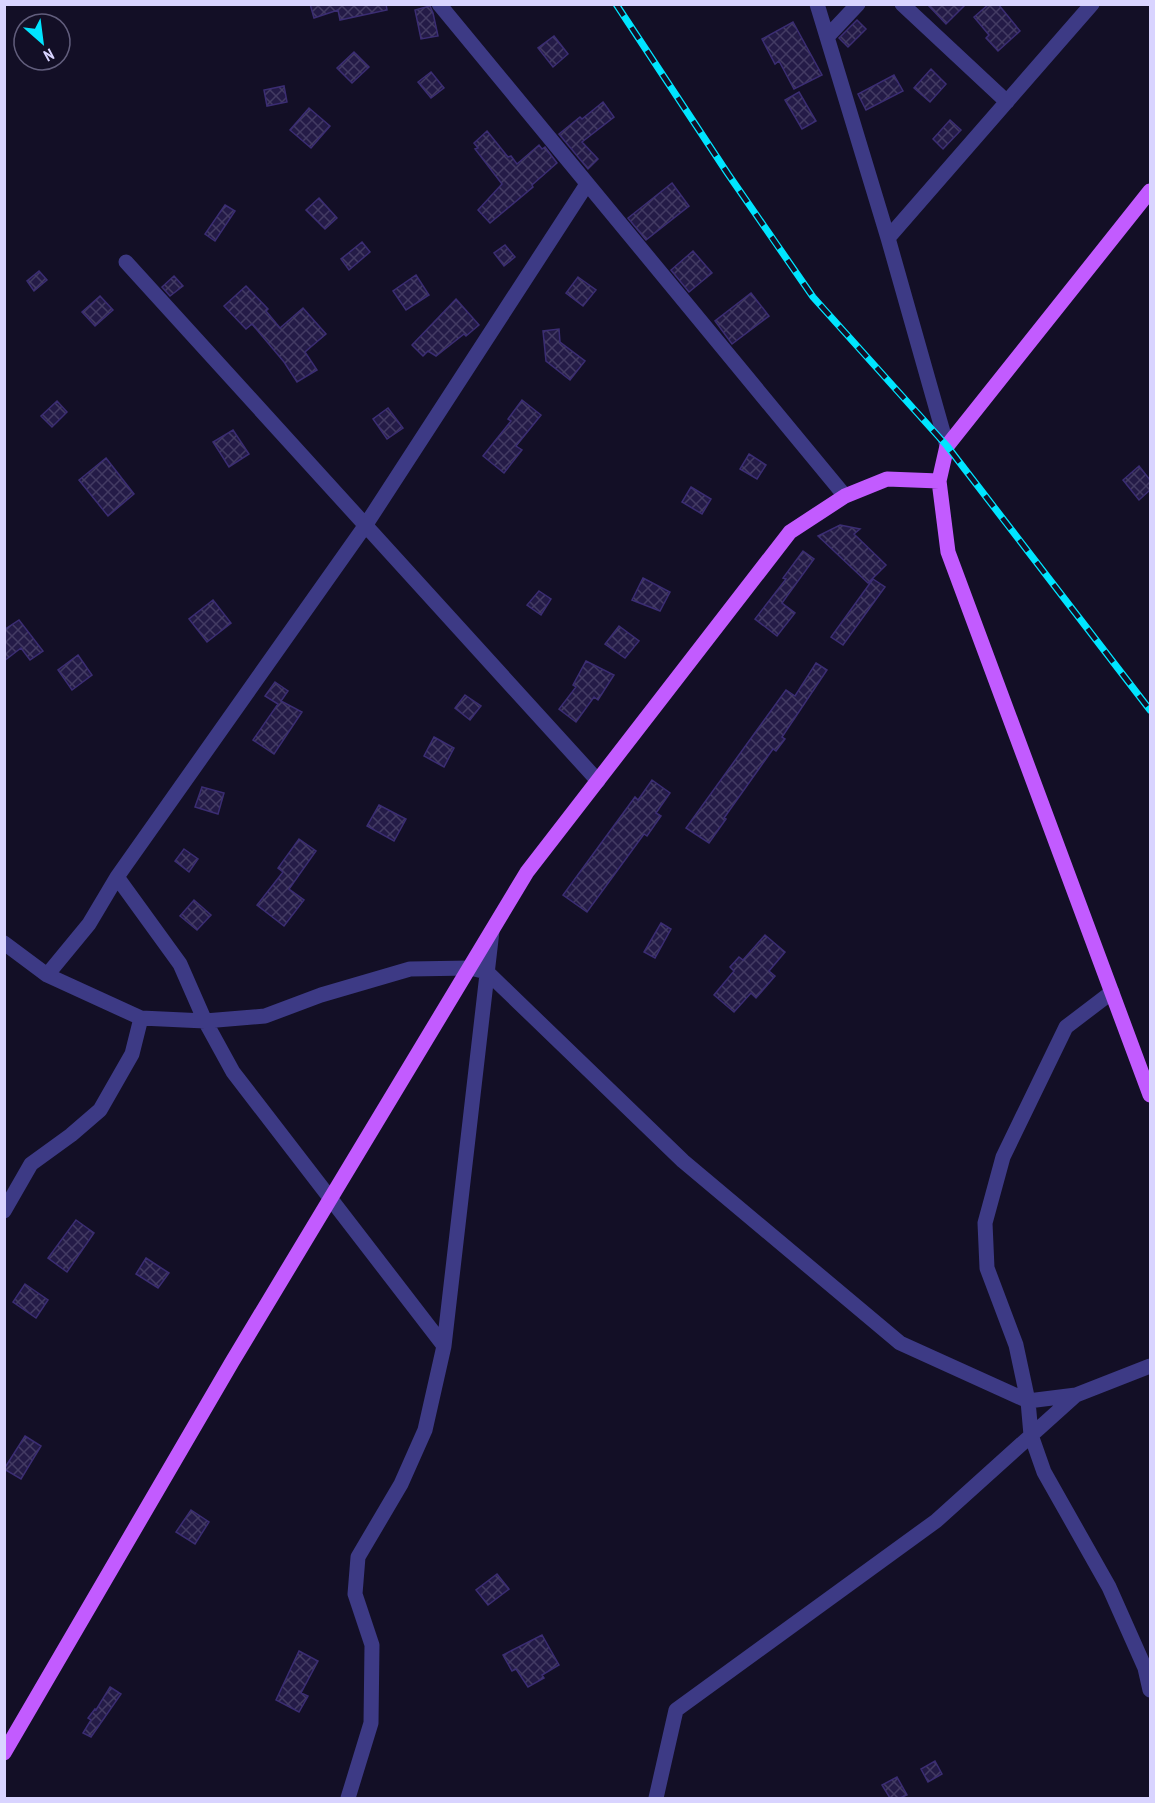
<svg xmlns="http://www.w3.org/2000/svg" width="1155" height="1803" font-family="'PT Sans Narrow',sans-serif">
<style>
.building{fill:url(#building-cross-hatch);stroke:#3b2d73;stroke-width:1.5}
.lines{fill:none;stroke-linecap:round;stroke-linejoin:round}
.minor{stroke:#3d3a85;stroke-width:15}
.major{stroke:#c25bff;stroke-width:15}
.rail-casing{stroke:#00e5ff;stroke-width:7}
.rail{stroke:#130f26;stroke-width:4.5;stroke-dasharray:14;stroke-linecap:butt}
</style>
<defs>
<pattern id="building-cross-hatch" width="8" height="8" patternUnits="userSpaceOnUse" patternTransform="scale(1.5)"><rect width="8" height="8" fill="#241b47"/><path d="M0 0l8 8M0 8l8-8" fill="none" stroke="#433b63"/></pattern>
</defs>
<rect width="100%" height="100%" fill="#130f26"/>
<path class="building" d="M310,4H386L387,10L340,20L338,10L314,18Z
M927,4H966L946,24Z
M989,4H998L1020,31L998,51L986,38L989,35L974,17Z
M430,6L433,13L438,36L421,39L415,10Z
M857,20L866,29L848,47L839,38Z
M793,22L822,75L794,89L779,61L775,64L762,39Z
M554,36L568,54L553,67L538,48Z
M354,52L369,67L352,83L337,68Z
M931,69L946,84L930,102L914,88Z
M431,72L444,88L431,98L418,82Z
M894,75L903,91L866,110L858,94Z
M284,86L287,102L267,106L264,90Z
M799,92L816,121L802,129L785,100Z
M603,102L614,117L582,142L598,159L588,169L559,134L580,117L582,119Z
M309,108L330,126L311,148L290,130Z
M950,120L961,130L943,149L933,139Z
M487,131L508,157L511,156L517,164L539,145L542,149L545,147L557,163L532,185L533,187L490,223L478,210L502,184L475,149L478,148L474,143Z
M672,183L689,206L646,240L628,218Z
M319,198L337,218L325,229L306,210Z
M225,205L235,211L215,241L205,234Z
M362,242L370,252L349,270L341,259Z
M505,245L515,257L504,266L494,253Z
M693,251L712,273L689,292L671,270Z
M39,271L47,280L34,291L27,281Z
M416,275L429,295L406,310L393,291Z
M174,276L183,286L170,296L162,287Z
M578,277L596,290L583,306L566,293Z
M246,286L268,309L266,311L280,328L303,308L326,334L305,352L317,370L297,382L284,362L252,324L246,329L224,306Z
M751,293L769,316L732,344L715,321Z
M100,296L113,310L95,326L82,312Z
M456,299L479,325L466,336L464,334L436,356L428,351L423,356L412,345Z
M559,329L560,342L585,361L570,380L546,361L543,331Z
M522,400L541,415L516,446L522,450L504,473L483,456L511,421L508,419Z
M57,401L67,412L52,427L41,416Z
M388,408L403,428L387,439L373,419Z
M233,430L249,454L229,467L213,442Z
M749,454L766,465L757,479L740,469Z
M106,458L134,494L108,516L79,480Z
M1139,466L1150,480V490L1139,500L1123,480Z
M691,487L711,499L702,514L682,502Z
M840,525L860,529L854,534L886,565L868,583L818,536Z
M803,551L814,559L782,603L795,613L777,636L755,619L786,579L783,578Z
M643,578L670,592L660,611L632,600Z
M873,579L885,587L843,645L831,637Z
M539,591L551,599L541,615L527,605Z
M213,600L231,623L207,642L189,619Z
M19,620L43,651L30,660L21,648L4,661V630Z
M619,626L639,641L625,658L605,644Z
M78,655L92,675L72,690L58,670Z
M586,661L614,675L598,700L594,697L576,722L559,709L576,687L573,685Z
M816,663L827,670L782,737L785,739L776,751L773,749L724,818L726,819L709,843L686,828L786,690L795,696Z
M275,682L288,691L281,701L302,712L274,754L253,740L278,704L265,696Z
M465,695L481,706L470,720L455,708Z
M434,737L454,748L444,767L424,756Z
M652,780L670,793L656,813L661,816L647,836L644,834L587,912L563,895L635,797L638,800Z
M202,787L224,793L218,814L195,807Z
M379,805L406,819L394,841L367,826Z
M299,839L316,851L289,889L304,900L284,926L257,905L283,872L278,868Z
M184,849L198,859L189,872L175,861Z
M194,900L211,915L197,930L180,916Z
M661,923L671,929L655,958L644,952Z
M765,935L785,952L769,971L775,976L756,998L751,993L734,1012L714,995L734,971L730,967L739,957L743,960Z
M76,1220L94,1233L67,1272L48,1258Z
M146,1258L169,1273L158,1288L136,1274Z
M25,1284L48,1300L36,1318L13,1302Z
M25,1436L41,1446L21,1479L4,1469Z
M191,1510L209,1522L195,1544L176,1532Z
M497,1574L509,1589L488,1605L476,1590Z
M542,1635L559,1665L542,1675L544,1678L528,1687L516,1669L512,1671L503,1655Z
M299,1651L318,1661L301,1693L308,1696L299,1712L276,1700Z
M110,1687L121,1694L91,1737L83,1733L91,1720L88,1718L95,1709L96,1710Z
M935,1761L942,1774L928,1782L921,1769Z
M897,1777L907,1795L900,1798H890L882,1785Z"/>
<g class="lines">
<path class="minor" d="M439,4L845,496
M817,4L888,238L947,446
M902,4L1007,102
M827,37L858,4
M888,238L1092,4
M126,262L598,781
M117,877L180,964L205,1021L233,1072L444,1346
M4,943L47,975L141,1018L205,1021L265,1016L321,995L410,969L470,968L487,972L683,1161L900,1343L1028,1401L1076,1395L1150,1366
M47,975L89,924L117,877L365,526L587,184
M1112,992L1066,1027L1003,1157L985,1223L987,1268L1016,1345L1028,1401L1031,1435L1044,1472L1109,1587L1145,1668L1150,1690
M4,1211L31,1164L71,1135L100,1110L132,1054L141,1018
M348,1798L371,1723L372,1645L355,1594L358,1557L401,1484L425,1430L444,1346L492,931
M656,1798L676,1710L936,1521L1076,1395"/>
<path class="major" d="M1150,191L947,446L939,481L948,552L1150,1095
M4,1753L232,1362L527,872L790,532L845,496L887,479L939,481"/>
<defs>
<path id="rail" d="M616,4L728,174L813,297L947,446L1150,710"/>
</defs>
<use href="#rail" class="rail-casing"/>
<use href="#rail" class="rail"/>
</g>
<rect width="1155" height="1803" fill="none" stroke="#d9d4ff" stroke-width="12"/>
<g transform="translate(42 42) rotate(152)"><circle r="28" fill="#130f26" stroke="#625e7d" stroke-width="1.5"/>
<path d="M0-4.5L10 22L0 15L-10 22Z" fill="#00e5ff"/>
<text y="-9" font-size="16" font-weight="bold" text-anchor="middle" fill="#d9d4ff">N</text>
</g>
</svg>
